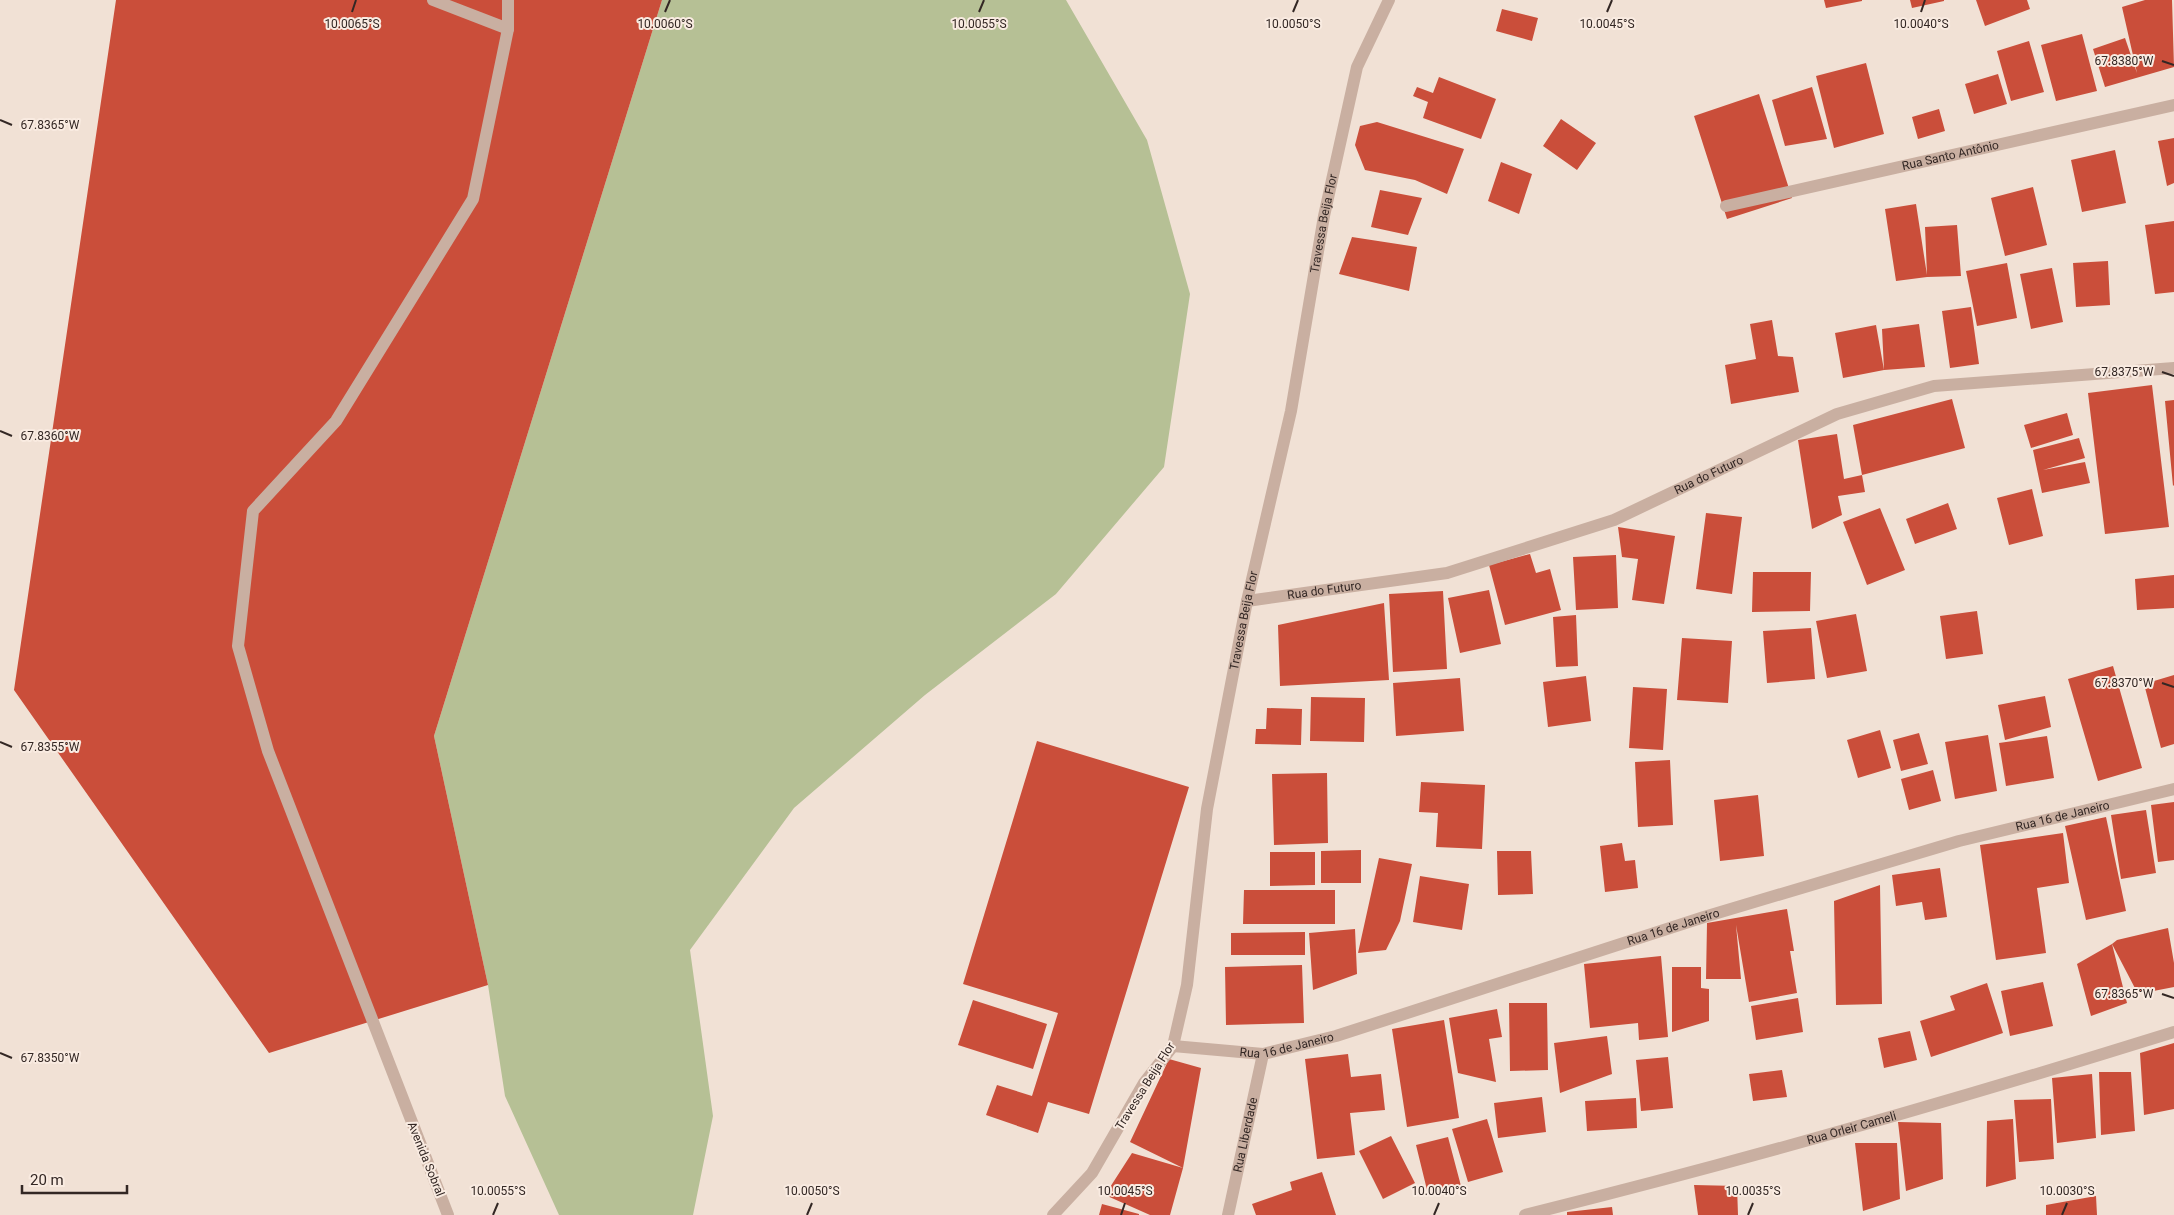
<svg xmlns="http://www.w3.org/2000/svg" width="2174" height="1215" font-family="Roboto,sans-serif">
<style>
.green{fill:#b6c095}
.building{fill:#ca4e3a}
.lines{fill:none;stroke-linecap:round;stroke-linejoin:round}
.minor{stroke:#c9afa1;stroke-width:12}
.ticks{fill:none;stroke:#332724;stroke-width:2}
.labels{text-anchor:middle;stroke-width:4;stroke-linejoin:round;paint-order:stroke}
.street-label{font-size:12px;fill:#332724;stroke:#f9ebe1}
.ticks-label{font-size:12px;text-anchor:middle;fill:#332724;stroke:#f9ebe1;stroke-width:4;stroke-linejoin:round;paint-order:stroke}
</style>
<rect width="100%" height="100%" fill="#f1e1d5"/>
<path class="green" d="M662,0H1066L1147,140L1190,294L1164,467L1056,594L925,695L794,808L690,950L713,1116L693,1215H559L505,1096L488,985L434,736Z"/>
<path class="building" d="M116,0H662L434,736L488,985L269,1053L14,690Z
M1824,0H1862V1L1826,8Z
M1910,0H1944V1L1912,8Z
M1976,0H2027L2030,9L1985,26Z
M2145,0H2172L2174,67L2105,87L2093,49L2125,38L2137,73L2122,7Z
M1502,9L1538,18L1532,41L1496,31Z
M2082,34L2097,91L2056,101L2041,45Z
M2029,41L2044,92L2011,101L1997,51Z
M1866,63L1884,134L1834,148L1816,76Z
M1998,74L2007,104L1974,114L1965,84Z
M1439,77L1496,99L1481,139L1423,118L1428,102L1413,96L1417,87L1433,93Z
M1812,87L1827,139L1785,146L1772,100Z
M1759,94L1792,198L1727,219L1694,116Z
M1939,109L1945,131L1918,139L1912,117Z
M1561,119L1596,143L1577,170L1543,146Z
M1377,122L1464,149L1447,194L1415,180L1365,170L1355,145L1360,126Z
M2174,138V183L2167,186L2158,141Z
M2115,150L2126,203L2082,212L2071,160Z
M1501,162L1532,174L1519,214L1488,201Z
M2033,187L2047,245L2005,256L1991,198Z
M1380,190L1422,198L1408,235L1371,227Z
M1916,204L1927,275L1925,227L1957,225L1961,276L1927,277L1896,281L1885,209Z
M2174,221V292L2155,294L2145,225Z
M1352,237L1417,247L1409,291L1339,274Z
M2108,261L2110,305L2076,307L2073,263Z
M2007,263L2017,318L1977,326L1966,271Z
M2052,268L2063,322L2031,329L2020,274Z
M1971,307L1979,364L1950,368L1942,311Z
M1772,320L1778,356L1793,357L1799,392L1731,404L1725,365L1756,359L1750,324Z
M1919,324L1925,367L1884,370L1843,378L1835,333L1876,325L1884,370L1882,329Z
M2152,385L2169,527L2105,534L2088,393Z
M1952,399L1965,448L1862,475L1853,425Z
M2174,400V485L2173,486L2165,401Z
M2067,413L2073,435L2031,448L2024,425Z
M1837,434L1844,479L1862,475L1865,492L1838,496L1842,515L1812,529L1798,440Z
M2079,438L2085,458L2043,470L2085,462L2090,483L2042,493L2033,450Z
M2032,489L2043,536L2009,545L1997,498Z
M1948,503L1957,529L1915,544L1906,519Z
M1880,508L1905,570L1867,585L1843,522Z
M1706,513L1742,517L1732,594L1696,589Z
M1618,527L1675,536L1664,604L1632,600L1638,559L1622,557Z
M1530,554L1536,573L1550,569L1561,610L1505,625L1489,565Z
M1616,555L1618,608L1576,610L1573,557Z
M1753,572H1811L1810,611L1752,612Z
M2174,575V608L2137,610L2135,579Z
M1489,590L1501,644L1460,653L1448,598Z
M1443,591L1447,669L1393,672L1389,594Z
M1384,603L1389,680L1280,686L1278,625Z
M1977,611L1983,654L1946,659L1940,616Z
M1856,614L1867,671L1827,678L1816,621Z
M1576,615L1578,666L1556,667L1553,617Z
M1811,628L1815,679L1767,683L1763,631Z
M1682,638L1732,641L1728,703L1677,700Z
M2113,666L2142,768L2098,781L2068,679Z
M2174,675V744L2161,748L2144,684Z
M1586,676L1591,721L1548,727L1543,682Z
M1460,678L1464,731L1396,736L1393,683Z
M1633,687L1667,689L1663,750L1629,748Z
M2045,696L2051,727L2005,740L1998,705Z
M1311,697L1365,698L1364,742L1310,741Z
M1267,708L1302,709L1301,745L1255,744L1256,729H1266Z
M1880,730L1891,768L1858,778L1847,740Z
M1919,733L1928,764L1901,771L1893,740Z
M1988,735L1997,791L1955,799L1945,742Z
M2047,736L2054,778L2006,786L1999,743Z
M1037,741L1189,787L1089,1114L1048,1102L1038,1133L986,1115L997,1085L1032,1096L1058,1013L963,984Z
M1670,760L1673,825L1638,827L1635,762Z
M1933,770L1941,801L1909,810L1901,779Z
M1327,773L1328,843L1274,845L1272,774Z
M1421,782L1485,785L1482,849L1436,847L1438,813L1419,812Z
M1758,795L1764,856L1720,861L1714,800Z
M2174,802V860L2158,862L2151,805Z
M2146,810L2156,873L2121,879L2111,815Z
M2106,817L2126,911L2086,920L2065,826Z
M2063,833L2069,883L2037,888L2046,953L1996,960L1980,845Z
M1622,843L1625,861L1635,860L1638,888L1605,892L1600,846Z
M1361,850V883H1321V851Z
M1497,851H1531L1533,894L1498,895Z
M1270,852H1315V885L1270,886Z
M1379,858L1412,864L1400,921L1386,950L1358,953Z
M1940,868L1947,917L1925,920L1922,902L1896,906L1892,875Z
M1420,876L1469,884L1462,930L1413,922Z
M1880,885L1882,1004L1836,1005L1834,901Z
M1244,890H1335V924H1243Z
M1787,909L1794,951H1790L1797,993L1749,1002L1736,925L1741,979H1706L1707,923Z
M2168,928L2174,963V987L2138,994L2112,944L2117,940Z
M1355,929L1357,974L1313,990L1309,933Z
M1305,932V955H1231V933Z
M2112,944L2127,1003L2091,1016L2077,964Z
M1661,956L1668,1037L1639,1040L1638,1023L1590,1028L1584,964Z
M1302,965L1304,1023L1226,1025L1225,967Z
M1672,967H1701V988L1709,989V1021L1672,1032Z
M2043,982L2053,1026L2010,1036L2001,991Z
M1987,983L2003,1033L1931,1057L1920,1021L1955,1010L1950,996Z
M1798,998L1803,1032L1756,1040L1751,1006Z
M973,1000L1047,1024L1033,1069L958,1045Z
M1509,1003H1547L1548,1070L1510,1071Z
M1497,1009L1502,1037L1489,1039L1496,1082L1458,1073L1449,1018Z
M1444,1020L1459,1118L1407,1127L1392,1029Z
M1910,1031L1917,1060L1884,1068L1878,1038Z
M1607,1036L1612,1074L1560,1093L1554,1043Z
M2174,1043V1109L2144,1115L2140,1053Z
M1348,1054L1351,1077L1381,1074L1385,1110L1350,1113L1355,1155L1317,1159L1305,1059Z
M1668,1057L1673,1108L1641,1111L1636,1060Z
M1169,1059L1201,1068L1183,1168L1130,1142Z
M1782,1070L1787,1097L1753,1101L1749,1074Z
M2099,1072H2131L2135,1131L2101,1135Z
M2092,1074L2096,1138L2057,1143L2052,1078Z
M1542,1097L1546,1132L1498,1138L1494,1103Z
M1636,1098L1637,1128L1587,1131L1585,1101Z
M2051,1099L2054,1159L2019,1162L2014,1100Z
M1487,1119L1503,1172L1468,1182L1452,1129Z
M2013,1119L2016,1179L1986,1187L1987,1121Z
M1898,1122L1941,1123L1943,1179L1906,1191Z
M1391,1136L1415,1183L1383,1199L1359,1151Z
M1448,1137L1461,1186L1428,1194L1416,1145Z
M1855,1143H1897L1900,1199L1863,1211Z
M1132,1153L1183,1168L1170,1215H1150L1105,1195Z
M1322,1172L1336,1215H1256L1252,1204L1292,1190L1290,1182Z
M1694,1185L1737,1186L1738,1215H1698Z
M2096,1196L2097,1215H2046V1205Z
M1102,1204L1139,1214V1215H1099Z
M1612,1207L1613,1215H1567V1212Z"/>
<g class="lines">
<g class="minor">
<path d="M433,0L508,29"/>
<path id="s1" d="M1726,206L2174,105"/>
<path id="s2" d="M1247,601L1447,573L1614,520L1837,414L1934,386L2174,368"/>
<path id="s3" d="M1173,1046L1263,1054L1336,1036L1704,917L1959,841L2174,789"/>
<path d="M448,1215L268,751L238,646L253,511L336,421L473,199L508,29V0"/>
<path id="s4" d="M1053,1215L1092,1173L1144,1083L1173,1046L1187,985L1207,809L1247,601L1291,411L1324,216L1357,67L1389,0"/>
<path id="s5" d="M1228,1215L1263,1054"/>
<path id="s6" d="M1525,1215C1743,1161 1959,1099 2174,1032"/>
</g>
</g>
<path class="ticks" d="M352,12L356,0M665,12L670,0M979,12L984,0M1293,12L1298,0M1607,12L1612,0M1921,12L1925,0M2162,61L2174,65M0,120L12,125M2162,372L2174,376M0,431L12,436M2162,683L2174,687M0,742L12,747M2162,994L2174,998M0,1053L12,1058M493,1215L498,1203M807,1215L812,1203M1121,1215L1125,1203M1434,1215L1439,1203M1748,1215L1753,1203M2062,1215L2067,1203"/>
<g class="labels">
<g class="street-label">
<text dy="4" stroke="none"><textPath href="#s1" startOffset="230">Rua Santo Antônio</textPath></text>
<text dy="4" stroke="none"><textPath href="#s4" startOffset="1045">Travessa Beija Flor</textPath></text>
<text dy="4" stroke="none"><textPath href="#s2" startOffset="482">Rua do Futuro</textPath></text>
<text dy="4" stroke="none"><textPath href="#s2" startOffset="78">Rua do Futuro</textPath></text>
<text dy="4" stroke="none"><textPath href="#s4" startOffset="640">Travessa Beija Flor</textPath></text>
<text dy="4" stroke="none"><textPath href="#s3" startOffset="925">Rua 16 de Janeiro</textPath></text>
<text dy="4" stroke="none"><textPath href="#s3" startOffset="520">Rua 16 de Janeiro</textPath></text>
<text dy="4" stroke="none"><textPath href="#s3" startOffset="115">Rua 16 de Janeiro</textPath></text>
<text transform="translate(1145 1086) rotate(-58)" y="4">Travessa Beija Flor</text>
<text dy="4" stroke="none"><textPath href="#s6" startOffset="338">Rua Orleir Cameli</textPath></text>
<text dy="4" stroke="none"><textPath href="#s5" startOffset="82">Rua Liberdade</textPath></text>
<text transform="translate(426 1159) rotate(68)" y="4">Avenida Sobral</text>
</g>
</g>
<g class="ticks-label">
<text x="665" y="28">10.0060°S</text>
<text x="979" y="28">10.0055°S</text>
<text x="1293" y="28">10.0050°S</text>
<text x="1921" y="28">10.0040°S</text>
<text x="352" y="28">10.0065°S</text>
<text x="1607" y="28">10.0045°S</text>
<text x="2124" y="65">67.8380°W</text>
<text x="50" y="129">67.8365°W</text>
<text x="2124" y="376">67.8375°W</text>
<text x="50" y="440">67.8360°W</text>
<text x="2124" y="687">67.8370°W</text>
<text x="50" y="751">67.8355°W</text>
<text x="2124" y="998">67.8365°W</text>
<text x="50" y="1062">67.8350°W</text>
<text x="498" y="1195">10.0055°S</text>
<text x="812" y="1195">10.0050°S</text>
<text x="1125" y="1195">10.0045°S</text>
<text x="1439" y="1195">10.0040°S</text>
<text x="1753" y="1195">10.0035°S</text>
<text x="2067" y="1195">10.0030°S</text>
</g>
<path d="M22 1185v8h105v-8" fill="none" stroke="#332724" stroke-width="2.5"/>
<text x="30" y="1185" font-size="15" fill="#332724" stroke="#f9ebe1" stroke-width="4" paint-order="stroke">20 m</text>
</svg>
